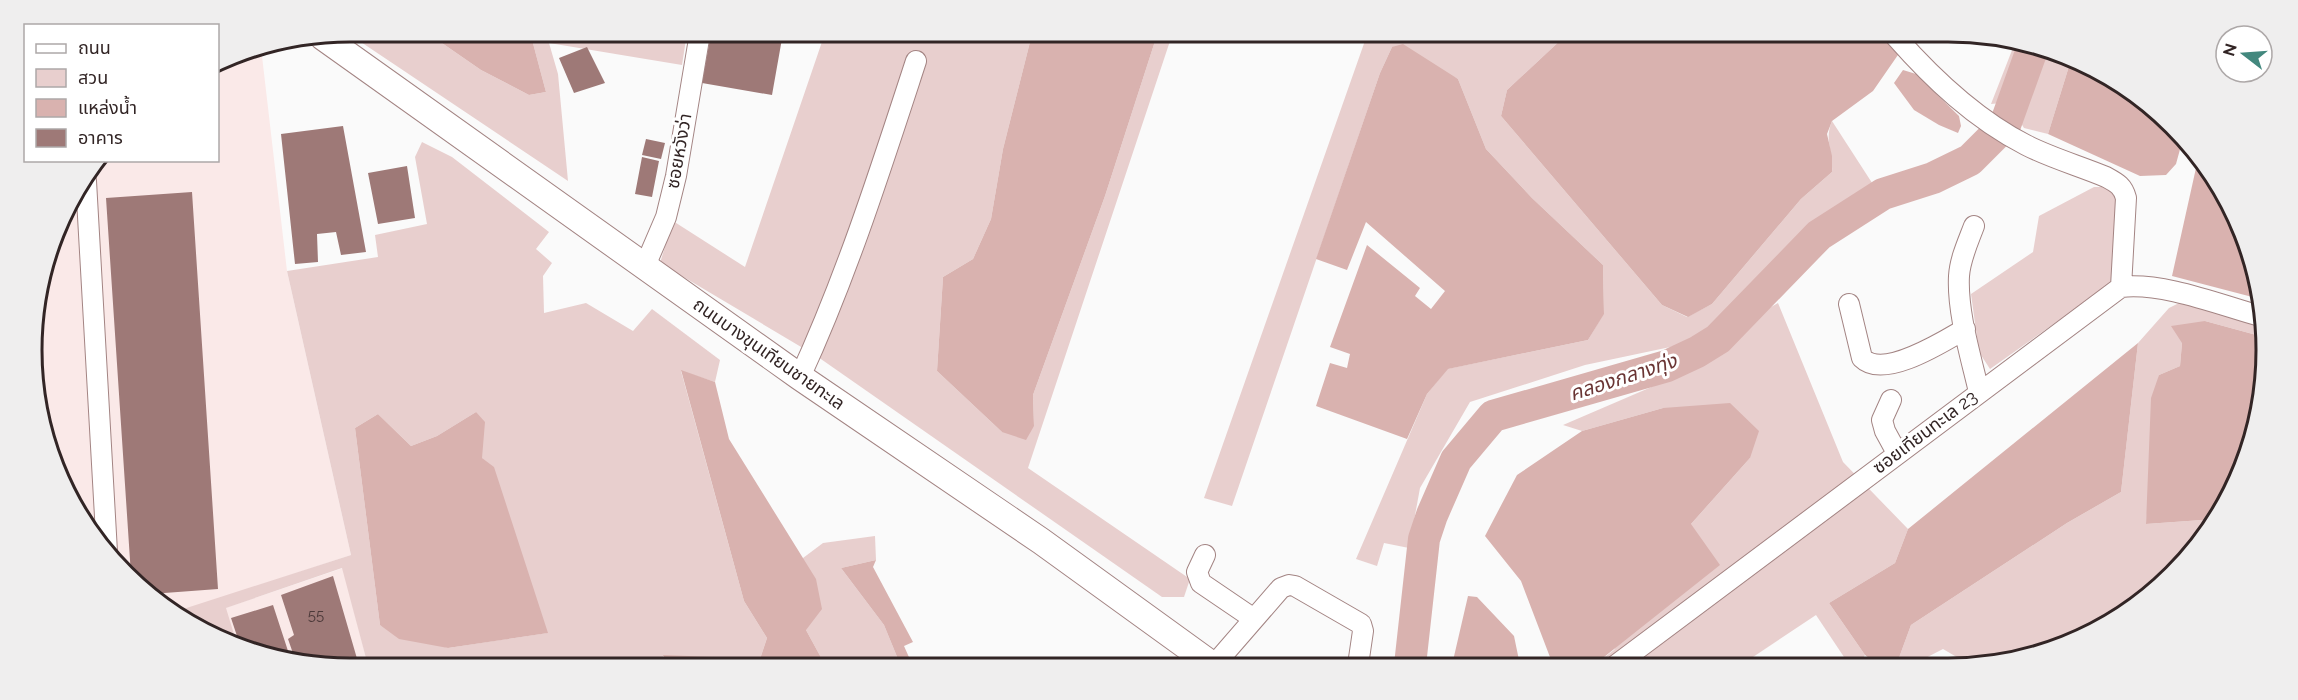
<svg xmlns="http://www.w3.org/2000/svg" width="2298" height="700" font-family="Raleway,'Noto Sans Thai',sans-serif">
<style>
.built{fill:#fae9e8}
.green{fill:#e8cfce;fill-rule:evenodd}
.water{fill:#d9b2af}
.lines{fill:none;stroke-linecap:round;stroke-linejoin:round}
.river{stroke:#d9b2af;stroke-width:32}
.building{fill:#9e7977}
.minor-casing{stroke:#a38483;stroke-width:22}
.major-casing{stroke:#a38483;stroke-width:28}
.minor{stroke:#fff;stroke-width:20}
.major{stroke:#fff;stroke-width:26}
.labels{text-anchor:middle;stroke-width:6;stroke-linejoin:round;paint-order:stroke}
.number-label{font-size:15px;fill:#4d3a3a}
.street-label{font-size:18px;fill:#322525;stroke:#fff}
.water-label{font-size:20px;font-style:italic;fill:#6a3534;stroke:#fff}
.rim{fill:none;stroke:#322525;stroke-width:3}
</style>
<rect width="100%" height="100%" fill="#fafafa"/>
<path class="built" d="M255,50L262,56L287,271L351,555L172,614L97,544L42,432L34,309L65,209L102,161L218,160V62L228,56Z
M343,568L367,662H288L187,621Z"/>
<path class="green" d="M346,32H426L481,70L529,95L546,92L530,32L687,33L682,65L549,43L558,74L568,181Z
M825,33L1032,34L1003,149L991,219L973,259L943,277L937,371L1002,432L1034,426L1033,395L1105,196L1157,35H1172L1028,468L1190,579L1184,597H1162L818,357L660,263L673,221L745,267Z
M1367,35L1565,36L1507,90L1501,116L1662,305L1687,317L1712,304L1801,199L1832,172C1833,151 1824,140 1832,121L1876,189L1831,214L1694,342L1585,365L1470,402L1420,488L1409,548L1384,543L1377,566L1356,559L1427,394L1447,369L1588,340L1604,313L1603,265L1532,198L1486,149L1458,79L1392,47L1380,73L1232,506L1204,498Z
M2016,40L2021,42L2002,103L1991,104Z
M2039,50L2070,63L2048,134L2024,128L2019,120L2024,92Z
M422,142L452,157L549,232L536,249L552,263L543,276L544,313L586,303L633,331L652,309L720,360L715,382L681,371L744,601L767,638L760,659L738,663L715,657L663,656L667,663L367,662L342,568L226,608L236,641L171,613L351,555L287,271L378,257L375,235L427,224L415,157ZM476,412L482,458L547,633L448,648L380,625L355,428L378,414L411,446L437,436Z
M2094,187H2111L2118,209L2113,282L1990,369L1979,352L1971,294L2033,252L2039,216Z
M2183,301L2260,324V336L2205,321L2182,343L2180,366L2159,375L2146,524L2216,519L2158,589L2070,644L1989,666H1972L1943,649L1910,666H1896L1911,625L2067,523L2121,492L2138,343L2169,308Z
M1778,303L1843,462L1908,529L1895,563L1829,603L1865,655L1858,666H1850L1816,615L1741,665H1594L1614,650L1691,524L1750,458L1663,408L1582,431L1563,425L1677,376L1764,311Z
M875,536L876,560L841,568L884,625L900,664L824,663L806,630L803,558L823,543Z"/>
<path class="water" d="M426,32H530L546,92L529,95L481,70Z
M1032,34L1157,35L1105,196L1033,395L1034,426L1026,440L1002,432L937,371L943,277L973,259L991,219L1003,149Z
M1565,36L1886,37L1900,52L1873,91L1832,121L1827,134L1832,156V172L1801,199L1712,304L1688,317L1662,305L1501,116L1507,90Z
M1403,44L1458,79L1486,149L1532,198L1603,265L1604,314L1588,340L1448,369L1427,394L1407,439L1316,406L1330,363L1347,368L1350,354L1330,347L1367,245L1420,288L1415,296L1431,309L1445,291L1366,222L1347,270L1316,259L1380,73L1392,47Z
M2070,63L2125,85L2182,142L2176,164L2166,175L2140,176L2048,134Z
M1903,70L1916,74L1959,116L1961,126L1958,133L1939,125L1914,110L1894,83Z
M2198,159L2213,173L2260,288V299L2172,276Z
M2205,321L2260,336V412L2224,509L2216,519L2146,524L2151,398L2159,375L2180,366L2182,343L2171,326Z
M2138,343L2121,492L2067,523L1911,625L1896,666H1880L1865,655L1829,603L1895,563L1908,529Z
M681,370L715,382L729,439L816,579L822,609L806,630L824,663H667L663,655L715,657L738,663L760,659L767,638L744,601Z
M1730,403L1759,431L1750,458L1691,524L1720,565L1594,665H1553L1521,581L1485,536L1517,475L1582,431L1663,408Z
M476,412L485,422L482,458L494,467L548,633L448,648L399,639L380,625L355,428L378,414L411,446L437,436Z
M876,560L873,567L913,642L904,646L912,664H900L884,625L841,568Z
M1468,596L1477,597L1514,636L1520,665H1452Z"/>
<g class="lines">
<path class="river" d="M1410,665L1424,539L1432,515L1456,460L1493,416L1667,366L1697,352L1718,339L1819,235L1883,194L1933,178L1970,160L2005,125L2033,47"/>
</g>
<path class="building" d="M711,33H783L772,95L702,83Z
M587,47L605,83L574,93L559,58Z
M343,126L366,252L341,255L336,232L317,234L318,262L295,264L281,134Z
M646,139L665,143L661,159L642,155Z
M642,157L659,161L652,197L635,194Z
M407,166L415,218L378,224L368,173Z
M192,192L218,589L151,594L131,575L106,198Z
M333,576L358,662H296L288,639L294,635L281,595Z
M273,605L289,654L277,658L239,642L231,618Z"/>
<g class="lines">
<defs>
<path id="minor" d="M1896,37C1933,79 1975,119 2026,145C2051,158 2080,166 2106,177C2117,183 2123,186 2126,198L2121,287
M86,181L107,552
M1974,226C1968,242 1960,259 1959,276C1957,312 1971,357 1979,392
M645,266L666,217L676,176L700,33
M1849,304L1862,358C1884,380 1944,341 1965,329
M800,377C847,275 881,168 916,61
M1891,400L1882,420L1885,431L1897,453
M1205,555L1197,572L1201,583L1254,619
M1215,664L1281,588L1289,585L1295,586L1361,624L1363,631L1358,665
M1616,665L2121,287C2163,282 2220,305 2260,316"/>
<path id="major" d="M323,37L800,377L1041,541L1211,664"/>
</defs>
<use href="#minor" class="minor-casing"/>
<use href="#major" class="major-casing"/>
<use href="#minor" class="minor"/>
<use href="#major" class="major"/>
</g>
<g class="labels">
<g class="number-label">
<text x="316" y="620">55</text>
</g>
<g class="street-label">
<text transform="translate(679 151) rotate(-80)" y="6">ซอยหวังว่า</text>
<text transform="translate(769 354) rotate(35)" y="6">ถนนบางขุนเทียนชายทะเล</text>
<text transform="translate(1925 432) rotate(-37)" y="6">ซอยเทียนทะเล 23</text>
</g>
<g class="water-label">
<text transform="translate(1623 377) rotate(-18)" y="7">คลองกลางทุ่ง</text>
</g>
</g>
<path d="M0 0H2298V700H0ZM350 42H1948A308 308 0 0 1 2256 350V350A308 308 0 0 1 1948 658H350A308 308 0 0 1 42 350V350A308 308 0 0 1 350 42Z" fill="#efeeee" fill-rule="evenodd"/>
<path class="rim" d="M350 42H1948A308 308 0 0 1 2256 350V350A308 308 0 0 1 1948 658H350A308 308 0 0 1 42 350V350A308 308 0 0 1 350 42Z"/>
<rect x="24" y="24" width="195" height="138" fill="#ffffff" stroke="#ada8a8" stroke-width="1.5"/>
<rect x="36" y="44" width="30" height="9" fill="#ffffff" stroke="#ada8a8" stroke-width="1.5"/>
<text x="78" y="54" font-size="18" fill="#322525">ถนน</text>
<rect x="36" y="69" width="30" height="18" fill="#e8cfce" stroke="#ada8a8" stroke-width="1.5"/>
<text x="78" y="84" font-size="18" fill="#322525">สวน</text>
<rect x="36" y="99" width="30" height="18" fill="#d9b2af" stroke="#ada8a8" stroke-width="1.5"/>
<text x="78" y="114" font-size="18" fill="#322525">แหล่งน้ำ</text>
<rect x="36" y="129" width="30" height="18" fill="#9e7977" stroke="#ada8a8" stroke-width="1.5"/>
<text x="78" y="144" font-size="18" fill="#322525">อาคาร</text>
<g transform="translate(2244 54) rotate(287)"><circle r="28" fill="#ffffff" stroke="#ada8a8" stroke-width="1.5"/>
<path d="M0-4.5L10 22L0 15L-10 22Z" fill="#43887e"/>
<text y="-9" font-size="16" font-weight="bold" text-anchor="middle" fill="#322525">N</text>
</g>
</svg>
